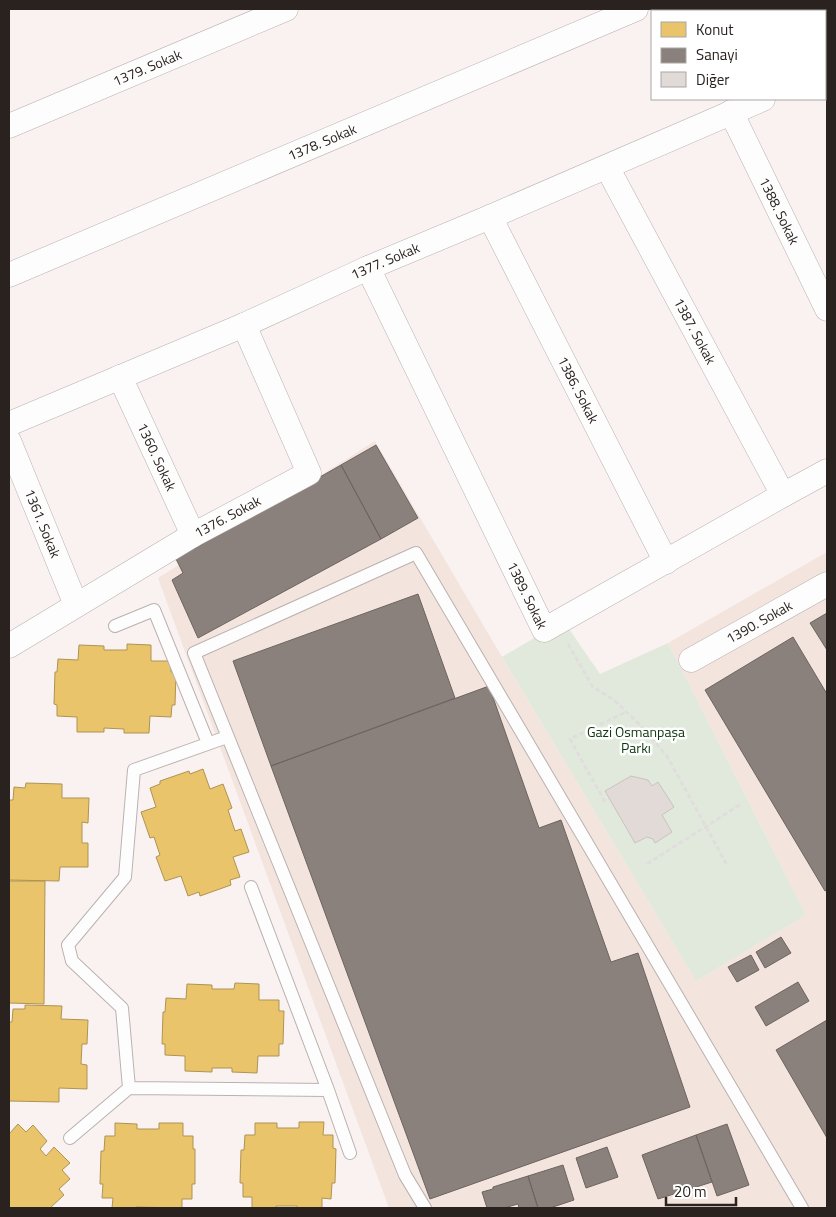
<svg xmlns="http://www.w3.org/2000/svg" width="836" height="1217" font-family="'Titillium Web',sans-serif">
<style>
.built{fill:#f4e4de}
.green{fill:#e1e9dc}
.homes{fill:#e9c46a;stroke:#af9354}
.industry{fill:#8a817c;stroke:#6d6460}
.building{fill:#e1dad7;stroke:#c9c3c0}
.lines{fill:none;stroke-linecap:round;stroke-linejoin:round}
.lane-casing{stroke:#b9b2b0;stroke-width:14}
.street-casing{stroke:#b9b2b0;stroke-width:25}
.path{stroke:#e0dedc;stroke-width:3;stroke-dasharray:5 2.5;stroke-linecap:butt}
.lane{stroke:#fefdfd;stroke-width:12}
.street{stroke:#fefdfd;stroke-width:24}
.labels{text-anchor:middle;stroke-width:5;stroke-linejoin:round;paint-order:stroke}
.street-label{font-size:14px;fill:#29221f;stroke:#fff}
.park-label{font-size:14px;fill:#0b360a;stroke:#fff}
</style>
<rect width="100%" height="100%" fill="#f9f2f0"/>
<path class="built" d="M375,441L502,657L696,981L806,915L668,643L827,552V1208H389L158,578Z"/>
<path class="green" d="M569,629L600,674L668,643L806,915L696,981L502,657L536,637Z"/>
<path class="homes" d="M127,644L151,645V661H171V672H176L175,705H172L171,717L150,716L149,733H124V729L104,728V732H77V717L57,716V705L54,704L55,672H57L58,659L78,660L79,645L104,646V650H127Z
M203,769L210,789L223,784L232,808L228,810L235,831L241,829L249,852L233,857L240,877L230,880L231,885L200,896L199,892L188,896L181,876L165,881L156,857L160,855L154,837L150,838L141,812L156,807L150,788L160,784V781L189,771L190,774Z
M26,783L62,784V798H89L88,823L82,822V843H88V867H60L59,881L9,880V800H13L14,787L25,788Z
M9,881H45L44,1004L9,1003Z
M235,983L259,984V1000H279V1011H284L283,1044H279V1056H258L257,1073L232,1072V1068H212V1072L185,1071V1056L165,1055V1044H162L163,1012H165L166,998L186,999L187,984L212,985V989H234Z
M25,1005L62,1006L61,1019L88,1020L87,1044H82L81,1064L87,1065V1089L59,1088V1102L9,1101V1022H12L13,1009H25Z
M299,1122H324L323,1135H333V1148L336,1149L335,1183H332L331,1199L322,1198V1208H297V1206H276V1208H252V1197H243V1183H240L241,1150H244L245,1135H255V1123H277V1128H299Z
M115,1123L137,1124V1129H159V1123H183V1136H193V1149H195V1184H192V1199H182V1208L136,1207V1208H112L113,1198H102L103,1184H100L101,1151H104L105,1136H115Z
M18,1124L26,1132L33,1125L47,1141L40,1149L46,1156L54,1147L70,1163L62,1170L70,1179L59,1189L64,1195L50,1208H9V1134Z"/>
<path class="industry" d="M376,445L418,518L381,539L341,465Z
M341,465L381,539L198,638L172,580L183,573L176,559Z
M418,594L455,698L271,766L233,661Z
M827,613V650L810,623Z
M793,637L827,694V890L825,891L705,690Z
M489,686L539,828L561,820L611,962L638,953L690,1107L430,1199L271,766Z
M781,937L791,953L765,968L756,952Z
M751,955L759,970L737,982L728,967Z
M798,982L809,1001L766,1026L755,1007Z
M827,1020V1138L776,1050Z
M727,1124L749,1185L717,1196L696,1135Z
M696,1135L712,1182L658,1199L642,1155Z
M607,1147L618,1177L586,1188L576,1158Z
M563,1165L574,1200L550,1208H538L528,1176Z
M528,1176L538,1208H519L518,1204L504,1208H487L482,1192L493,1189V1187Z"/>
<path class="building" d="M631,776L648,780L652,786L658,782L674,807L662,815L672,832L655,843L653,839L647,837L635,843L605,791Z"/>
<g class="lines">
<defs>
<path id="lane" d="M115,626L154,610L208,743
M227,737L134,770L125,877L68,945L72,961L122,1008L129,1088L328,1090L350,1153
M251,887L328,1090
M70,1138L129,1088
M425,1208L405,1175L194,653L416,553L802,1208"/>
<g id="street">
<path d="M825,72L827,71"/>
<path id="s1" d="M731,112L827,309"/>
<path id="s2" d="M9,126L286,9"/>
<path id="s3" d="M607,167L783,495"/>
<path id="s4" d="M490,217L666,562"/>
<path id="s5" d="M368,268L544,630L783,495L827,471"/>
<path id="s6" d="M9,275L636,9"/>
<path id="s7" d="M120,377L193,535"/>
<path id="s8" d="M9,424L244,325L368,268L490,217L763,99"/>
<path id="s9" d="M9,441L76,605"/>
<path id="s10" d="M9,646L193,535L309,473L244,325"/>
<path id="s11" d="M691,660L827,584"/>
</g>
</defs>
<use href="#lane" class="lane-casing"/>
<use href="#street" class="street-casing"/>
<path class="path" d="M568,644L593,687L614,700L641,726L667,756L727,865
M605,802L570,739L626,712
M647,864L741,804"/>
<use href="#lane" class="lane"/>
<use href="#street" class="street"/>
</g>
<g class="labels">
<g class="street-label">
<text dy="5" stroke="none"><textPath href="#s2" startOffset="150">1379. Sokak</textPath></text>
<text dy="5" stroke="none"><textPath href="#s6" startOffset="340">1378. Sokak</textPath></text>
<text dy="5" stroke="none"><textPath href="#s1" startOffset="110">1388. Sokak</textPath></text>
<text dy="5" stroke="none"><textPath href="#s8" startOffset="410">1377. Sokak</textPath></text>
<text dy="5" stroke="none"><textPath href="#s3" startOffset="186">1387. Sokak</textPath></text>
<text dy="5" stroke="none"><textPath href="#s4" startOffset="194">1386. Sokak</textPath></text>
<text dy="5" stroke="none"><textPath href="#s7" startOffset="88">1360. Sokak</textPath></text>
<text dy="5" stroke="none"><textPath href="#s10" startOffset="254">1376. Sokak</textPath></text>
<text dy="5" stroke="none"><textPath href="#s9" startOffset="89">1361. Sokak</textPath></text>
<text dy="5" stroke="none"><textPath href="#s5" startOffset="364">1389. Sokak</textPath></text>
<text dy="5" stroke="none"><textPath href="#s11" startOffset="78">1390. Sokak</textPath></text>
</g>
<g class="park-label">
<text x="636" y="737">Gazi Osmanpaşa<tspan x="636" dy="16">Parkı</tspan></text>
</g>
</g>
<rect width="836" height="1217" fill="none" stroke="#29221f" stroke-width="20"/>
<rect x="651" y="10" width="175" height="90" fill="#ffffff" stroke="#a9a7a5"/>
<rect x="661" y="22" width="25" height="15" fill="#e9c46a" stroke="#a9a7a5"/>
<text x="696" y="35" font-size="15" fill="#29221f">Konut</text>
<rect x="661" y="48" width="25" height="15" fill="#8a817c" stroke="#a9a7a5"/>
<text x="696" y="60" font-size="15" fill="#29221f">Sanayi</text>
<rect x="661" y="72" width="25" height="15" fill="#e1dad7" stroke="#a9a7a5"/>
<text x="696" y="85" font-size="15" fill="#29221f">Diğer</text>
<path d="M666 1197v8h70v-8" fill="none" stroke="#29221f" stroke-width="2.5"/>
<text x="674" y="1197" font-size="15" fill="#29221f" stroke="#ffffff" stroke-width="4" paint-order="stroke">20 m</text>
</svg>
